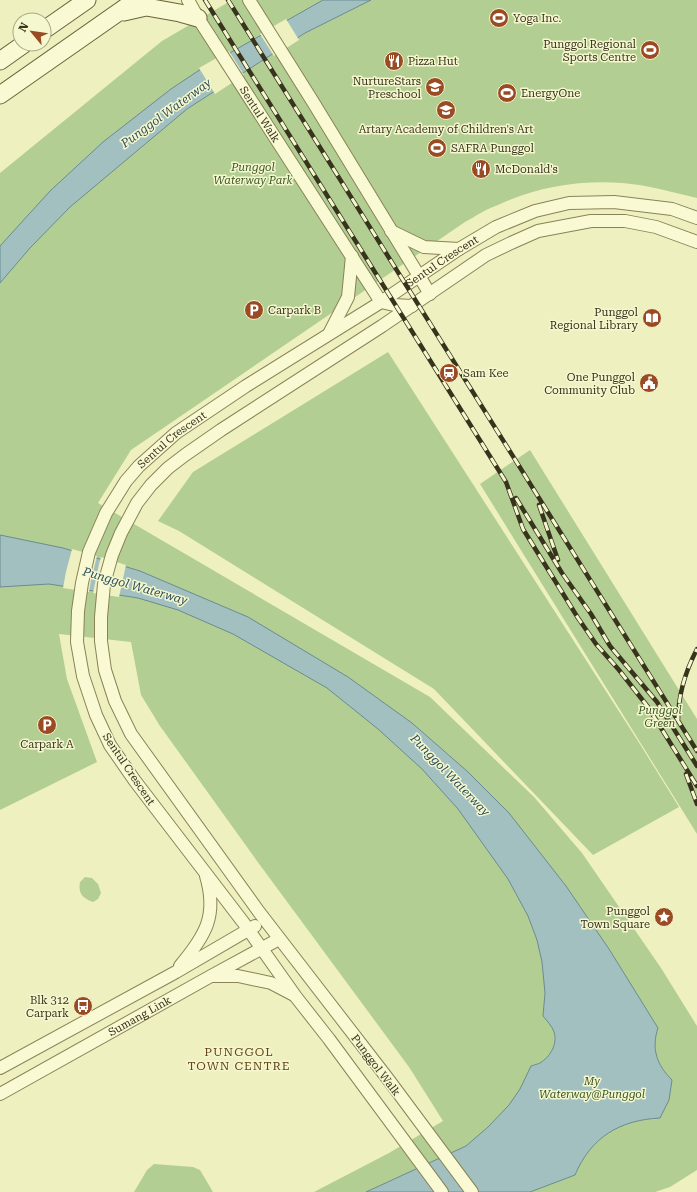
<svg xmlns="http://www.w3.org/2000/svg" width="697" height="1192" font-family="'Roboto Serif',serif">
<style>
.green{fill:#b3ce93}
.water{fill:#a3c0c1;stroke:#698c90}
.pier{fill:#eef0bf}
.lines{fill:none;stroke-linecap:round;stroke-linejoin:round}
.street-casing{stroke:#898357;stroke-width:14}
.secondary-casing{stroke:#6b633a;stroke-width:19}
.street{stroke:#f9fad3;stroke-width:12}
.secondary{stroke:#f9fad3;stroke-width:17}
.rail-casing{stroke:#38331c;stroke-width:4.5}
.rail{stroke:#f5f7cf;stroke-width:3;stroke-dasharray:9;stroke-linecap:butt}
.labels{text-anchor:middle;stroke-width:3;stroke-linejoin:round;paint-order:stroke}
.poi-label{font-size:11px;fill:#38331c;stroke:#f5f7cf;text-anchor:start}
.street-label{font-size:11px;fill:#38331c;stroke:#f5f7cf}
.park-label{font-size:11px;font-style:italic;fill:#375522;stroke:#f5f7cf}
.water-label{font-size:12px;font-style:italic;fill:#2a4c59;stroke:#f5f7cf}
.neighbourhood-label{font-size:12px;letter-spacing:1px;fill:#674419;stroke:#f5f7cf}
</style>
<rect width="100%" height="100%" fill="#eef0bf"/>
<path class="green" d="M232,0H697V198C672,192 647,185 622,183C580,180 536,187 498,205C486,209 476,216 465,222L131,450L98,503L430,697L534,797L582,853L661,968L697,1026V1170L670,1187L655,1192H314L389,1153L443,1121L409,1067L257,861L160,726L141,695L131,642L59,634L67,679L97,762L0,810V173L162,41Z
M388,352L638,741L679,807L593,855L434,689L179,531L158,521L193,472Z
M530,450L697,719V834L480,484Z
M85,877L92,878L98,884L101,893L98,899L93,902C82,898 78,893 80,882Z
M154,1164L193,1167L200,1170L213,1192H134L147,1170Z"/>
<path class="water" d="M323,0H371L305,33L187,109L70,207L30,248L0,283V246L50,191L103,142L171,89L198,71Z
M0,535L63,548L140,571L248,617L348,677L412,723L468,772L509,813L566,886L609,949L658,1028C651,1049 657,1065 672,1080L669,1100L660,1118C620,1120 591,1137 575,1175L530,1192H366L466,1146L488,1127L509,1105L520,1089L531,1066C534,1065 538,1064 540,1063C550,1057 558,1044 554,1032C552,1026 547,1021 543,1016L545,993L542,962L537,940L528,916L508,879L458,809L422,769L378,729L327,688L233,634L178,610L138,598L49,584L0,587Z"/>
<path class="pier" d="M286,19L299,40L274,56L260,34Z
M229,51L244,75L215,94L199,68Z
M72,549L97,556L91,580L89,592L63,588L66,572Z
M101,557L126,565L119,597L93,593L99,564Z"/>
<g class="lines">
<defs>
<g id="street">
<path id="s1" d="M188,0L198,18L381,302L394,305L412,306"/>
<path d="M249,0L313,102L430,294"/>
<path d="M391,231L424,247L459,249"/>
<path d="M330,332L348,297L352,256"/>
<path d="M180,966C205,936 218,916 206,876"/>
<path d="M212,976H238L271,983L294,995"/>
<path d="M0,1068L176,972L255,926"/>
<path id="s2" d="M0,1094L211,976L279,939"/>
<path id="s3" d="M442,1192L329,1039L296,997L243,922L135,781L110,745L96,715L83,676L77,642L78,611L82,583L89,552L106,513L126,481L139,466L176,433L246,386L381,302L459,249L496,227L535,211L569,203L614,202L672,209L697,218"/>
<path d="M472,1192L388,1079L259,912L131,734L115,701L105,670L101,641V617L104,584L112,555L121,533L137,503L151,485L168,468L185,455L221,430L382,326L486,255L511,243L538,231L591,221H625L656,227L697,242"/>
</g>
<path id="secondary" d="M124,12L146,7L180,13L198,18
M44,30L87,0
M0,61L24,44
M0,95L136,0"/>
</defs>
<use href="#street" class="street-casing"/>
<use href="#secondary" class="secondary-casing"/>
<use href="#street" class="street"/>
<use href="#secondary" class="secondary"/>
<defs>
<path id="rail" d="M205,0L506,482L523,529L578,618L596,644L619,670L648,707L697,786
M228,0L697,751
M516,498L562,573L591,614L610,646L657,702L697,766
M539,505L558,560
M678,721C678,696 685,672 697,649
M686,774L697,804"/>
</defs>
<use href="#rail" class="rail-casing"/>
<use href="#rail" class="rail"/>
</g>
<defs>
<symbol id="stadium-disc" viewBox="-11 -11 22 22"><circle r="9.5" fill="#9b4b24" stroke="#f5f7cf"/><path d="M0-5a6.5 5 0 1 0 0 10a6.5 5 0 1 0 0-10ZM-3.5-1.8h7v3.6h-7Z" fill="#fff"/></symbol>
<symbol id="restaurant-disc" viewBox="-11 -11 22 22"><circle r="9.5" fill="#9b4b24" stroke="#f5f7cf"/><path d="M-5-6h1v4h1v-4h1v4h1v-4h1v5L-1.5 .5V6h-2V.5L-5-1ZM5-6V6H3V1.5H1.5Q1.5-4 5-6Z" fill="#fff"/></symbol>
<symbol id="school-disc" viewBox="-11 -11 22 22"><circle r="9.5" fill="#9b4b24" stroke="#f5f7cf"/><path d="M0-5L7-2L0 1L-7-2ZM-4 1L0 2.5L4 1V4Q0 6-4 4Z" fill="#fff"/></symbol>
<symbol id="parking-disc" viewBox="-11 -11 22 22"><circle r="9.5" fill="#9b4b24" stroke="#f5f7cf"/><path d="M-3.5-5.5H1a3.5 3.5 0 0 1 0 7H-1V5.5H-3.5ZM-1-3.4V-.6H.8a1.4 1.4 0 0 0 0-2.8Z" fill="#fff"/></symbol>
<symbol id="library-disc" viewBox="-11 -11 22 22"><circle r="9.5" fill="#9b4b24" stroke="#f5f7cf"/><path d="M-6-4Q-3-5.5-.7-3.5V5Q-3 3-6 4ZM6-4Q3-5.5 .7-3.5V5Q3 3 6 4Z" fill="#fff"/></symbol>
<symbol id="station-disc" viewBox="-11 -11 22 22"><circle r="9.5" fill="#9b4b24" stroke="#f5f7cf"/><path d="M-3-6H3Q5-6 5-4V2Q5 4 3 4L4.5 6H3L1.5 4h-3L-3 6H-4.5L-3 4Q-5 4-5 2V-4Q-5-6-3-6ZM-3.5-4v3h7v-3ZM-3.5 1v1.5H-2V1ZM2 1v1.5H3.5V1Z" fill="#fff"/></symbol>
<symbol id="civic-disc" viewBox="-11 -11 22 22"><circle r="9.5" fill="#9b4b24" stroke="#f5f7cf"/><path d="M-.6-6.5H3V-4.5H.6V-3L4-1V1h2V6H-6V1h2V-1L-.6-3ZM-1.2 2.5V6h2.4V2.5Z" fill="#fff"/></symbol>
<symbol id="sight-disc" viewBox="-11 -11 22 22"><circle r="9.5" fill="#9b4b24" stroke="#f5f7cf"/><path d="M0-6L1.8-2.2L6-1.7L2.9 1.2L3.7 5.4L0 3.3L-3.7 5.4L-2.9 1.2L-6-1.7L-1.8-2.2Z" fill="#fff"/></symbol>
<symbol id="bus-disc" viewBox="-11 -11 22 22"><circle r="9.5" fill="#9b4b24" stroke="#f5f7cf"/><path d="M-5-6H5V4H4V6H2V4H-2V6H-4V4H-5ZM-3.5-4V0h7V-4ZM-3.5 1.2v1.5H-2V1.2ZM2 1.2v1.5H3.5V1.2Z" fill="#fff"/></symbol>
</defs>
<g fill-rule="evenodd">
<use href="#stadium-disc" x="488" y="7" width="22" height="22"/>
<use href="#stadium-disc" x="639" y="39" width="22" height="22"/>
<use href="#restaurant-disc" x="383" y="50" width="22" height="22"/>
<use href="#school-disc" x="424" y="76" width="22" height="22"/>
<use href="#stadium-disc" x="496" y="82" width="22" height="22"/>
<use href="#school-disc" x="435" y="99" width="22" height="22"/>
<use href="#stadium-disc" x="426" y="137" width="22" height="22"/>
<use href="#restaurant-disc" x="470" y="158" width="22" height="22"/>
<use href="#parking-disc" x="243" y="299" width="22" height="22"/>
<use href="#library-disc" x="641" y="307" width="22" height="22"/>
<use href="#station-disc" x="438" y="362" width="22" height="22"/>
<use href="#civic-disc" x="638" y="372" width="22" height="22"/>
<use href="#parking-disc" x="36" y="714" width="22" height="22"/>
<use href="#sight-disc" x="653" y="906" width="22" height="22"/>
<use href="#bus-disc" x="72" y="995" width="22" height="22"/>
</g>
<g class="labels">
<g class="poi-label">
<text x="513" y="22">Yoga Inc.</text>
<text x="636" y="48" text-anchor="end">Punggol Regional<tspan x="636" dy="13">Sports Centre</tspan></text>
<text x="408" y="65">Pizza Hut</text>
<text x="421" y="85" text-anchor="end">NurtureStars<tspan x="421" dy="13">Preschool</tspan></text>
<text x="521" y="97">EnergyOne</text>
<text x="446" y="133" text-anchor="middle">Artary Academy of Children's Art</text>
<text x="451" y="152">SAFRA Punggol</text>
<text x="495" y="173">McDonald's</text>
<text x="268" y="314">Carpark B</text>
<text x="638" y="316" text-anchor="end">Punggol<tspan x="638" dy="13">Regional Library</tspan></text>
<text x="463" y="377">Sam Kee</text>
<text x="635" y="381" text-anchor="end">One Punggol<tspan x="635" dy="13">Community Club</tspan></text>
<text x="47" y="748" text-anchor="middle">Carpark A</text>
<text x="650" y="915" text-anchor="end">Punggol<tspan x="650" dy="13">Town Square</tspan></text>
<text x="69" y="1004" text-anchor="end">Blk 312<tspan x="69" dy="13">Carpark</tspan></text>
</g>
<g class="street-label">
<text dy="4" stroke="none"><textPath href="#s1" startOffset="135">Sentul Walk</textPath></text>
<text dy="4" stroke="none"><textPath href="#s3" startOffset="1223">Sentul Crescent</textPath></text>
<text dy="4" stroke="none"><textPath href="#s3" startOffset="899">Sentul Crescent</textPath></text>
<text transform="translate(129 769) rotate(56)" y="4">Sentul Crescent</text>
<text dy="4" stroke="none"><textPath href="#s2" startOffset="160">Sumang Link</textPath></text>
<text transform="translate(376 1065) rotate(53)" y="4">Punggol Walk</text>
</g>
<g class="park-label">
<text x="253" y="171">Punggol<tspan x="253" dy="13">Waterway Park</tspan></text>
<text x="660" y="714">Punggol<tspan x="660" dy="13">Green</tspan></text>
<text x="592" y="1085">My<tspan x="592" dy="13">Waterway@Punggol</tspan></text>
</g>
<g class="water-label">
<text transform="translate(166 113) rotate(-36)" y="4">Punggol Waterway</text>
<text transform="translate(135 586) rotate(16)" y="4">Punggol Waterway</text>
<text transform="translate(450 775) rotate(46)" y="4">Punggol Waterway</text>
</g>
<g class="neighbourhood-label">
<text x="239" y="1056">PUNGGOL<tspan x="239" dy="14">TOWN CENTRE</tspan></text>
</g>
</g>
<g transform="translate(32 32) rotate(299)"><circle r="19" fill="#f5f7cf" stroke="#a9a987"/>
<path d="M0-3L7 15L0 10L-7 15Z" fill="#9b4b24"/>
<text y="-6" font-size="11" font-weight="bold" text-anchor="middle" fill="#38331c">N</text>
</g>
</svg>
